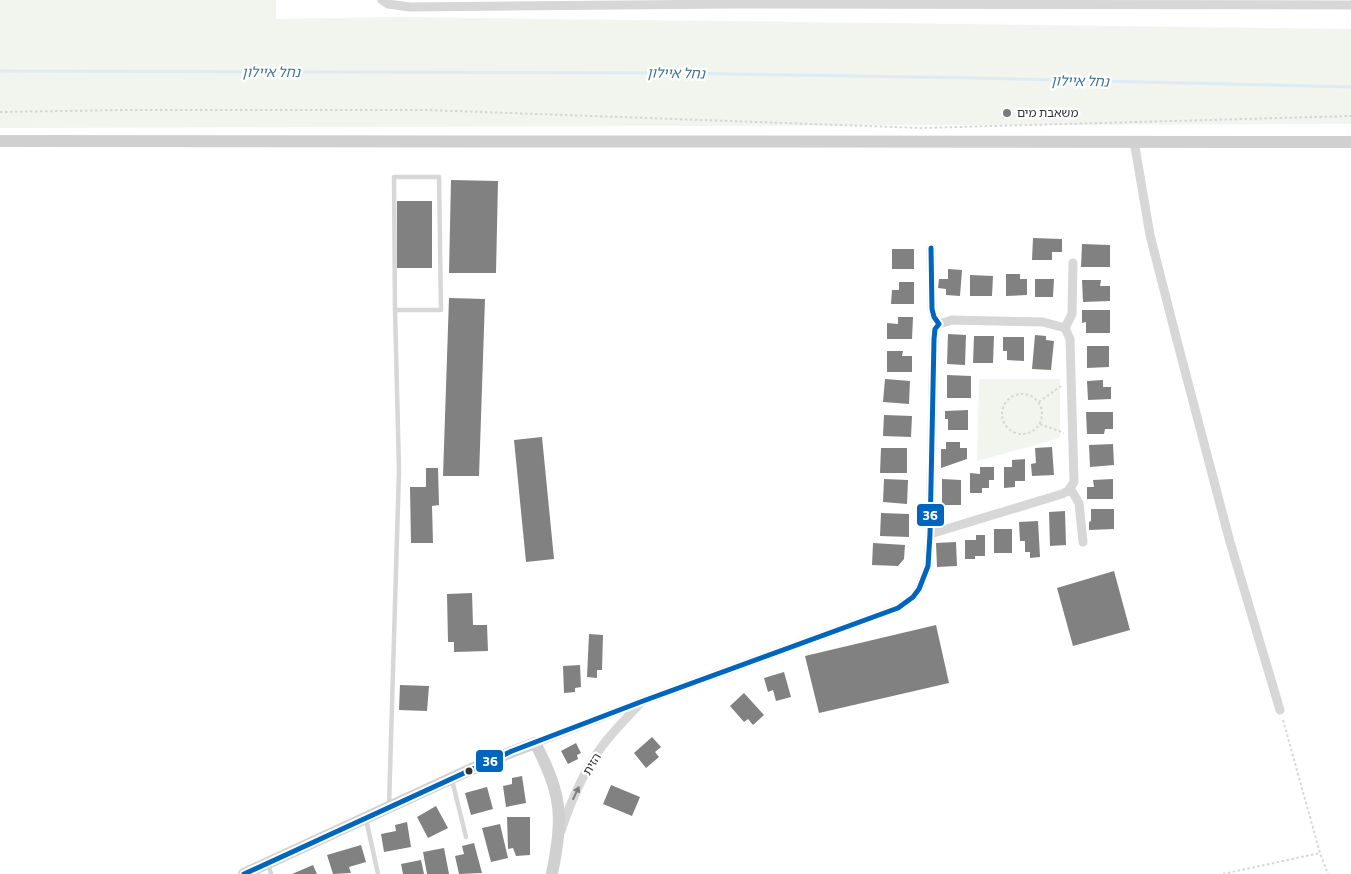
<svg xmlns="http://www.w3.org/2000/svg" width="1351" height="874" font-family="'Titillium Web','Noto Sans Hebrew',sans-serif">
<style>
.green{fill:#f1f5ed}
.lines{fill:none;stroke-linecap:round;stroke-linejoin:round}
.stream{stroke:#ddebf3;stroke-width:3}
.building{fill:#818181}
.path{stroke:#d6d6d6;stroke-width:2;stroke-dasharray:2.5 2.5;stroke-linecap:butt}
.lane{stroke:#d7d7d7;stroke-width:4.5}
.street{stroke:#d7d7d7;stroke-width:9}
.secondary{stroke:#d0d0d0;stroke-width:12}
.bus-1-casing{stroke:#fff;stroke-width:9}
.bus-1{stroke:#0065bd;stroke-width:5}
.oneway{fill:#7d7d7d}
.poi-dot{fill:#7a7a7a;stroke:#fff;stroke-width:2}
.bus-dot{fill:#333;stroke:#fff;stroke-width:2}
.labels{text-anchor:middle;stroke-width:5;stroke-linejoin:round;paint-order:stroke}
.poi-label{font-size:12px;fill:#333;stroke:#fff;text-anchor:start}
.street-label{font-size:12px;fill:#333;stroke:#fff}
.water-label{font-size:14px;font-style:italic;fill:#3f7597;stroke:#fff}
.line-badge{stroke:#fff;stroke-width:2}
.badge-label{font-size:14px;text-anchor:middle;font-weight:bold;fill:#fff}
</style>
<rect width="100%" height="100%" fill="#fff"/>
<path class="green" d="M0,0H276V19L398,17L1351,29V124L0,128Z
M979,379H1060V438L977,461Z"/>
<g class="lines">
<path class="stream" d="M0,71L674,73L975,78L1351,87"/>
</g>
<path class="building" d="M1011,108V118H1003L1002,109Z
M451,180L498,181L496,273H449Z
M397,201H432V268H397Z
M1033,238L1062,239V252H1052V260H1032Z
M1082,244L1110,245V267H1081Z
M892,249H914V269H892Z
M948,269L962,270L960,296L946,295V289L938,288L939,279H948Z
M1006,274H1020V279H1027V295L1006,296Z
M970,275L993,276L992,296H970Z
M1035,279H1054L1053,297H1035Z
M1082,280H1101L1100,286H1110V301L1083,302Z
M899,282H914V304H891L892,290H899Z
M449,298L485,299L479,476H443Z
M1082,310H1110V333H1086V322L1082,323Z
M898,317H913L912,339H887V323L898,324Z
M948,334L966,335L965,365L947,364Z
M1035,335L1046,336V340L1054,341L1051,370L1032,369Z
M974,336H994L993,363H973Z
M1003,337H1024V361L1007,360V351H1003Z
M1087,346H1109V367L1087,368Z
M887,351H903L902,356H912V372H887Z
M947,375L971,376V398H947Z
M885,379L910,381L909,404L883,402Z
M1103,380V387H1111V399L1088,400L1087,381Z
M968,410V430H948V419H945V411Z
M1086,412H1113V429H1105L1104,434H1087Z
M884,415L912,416L911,437L883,436Z
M542,437L554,559L526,562L514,440Z
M946,442H960V448H967V459L941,468V449H946Z
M1113,444L1114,465L1090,467L1089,445Z
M1052,447L1054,475L1032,476L1031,464L1036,463L1035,448Z
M881,448H907V473H880Z
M1025,459V481H1015V487L1004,488V467H1012V460Z
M980,467H994V480H989V488H982V493H970V473L980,474Z
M426,468H438L439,505L432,506L433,543H411L410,487H426Z
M884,479L908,480L907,504L883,502Z
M942,479L961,480V505H942Z
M1113,479V499H1087V487H1094L1093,480Z
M1091,509H1114V529L1089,530V522L1091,521Z
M1065,511L1066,545L1050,546L1049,512Z
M881,513L909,514V537L880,536Z
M1038,521L1040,557L1030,558V552H1025V541H1020L1019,522Z
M994,529H1012V553H994Z
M976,535H985V556H975V559H965V540H976Z
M956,542L957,566L937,567L936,543Z
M873,543L905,545L904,559L898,566L872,565Z
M1114,571L1130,630L1073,646L1057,588Z
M472,593L473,625H487L488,651L454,652V642H448L447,594Z
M936,625L949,683L819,713L805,656Z
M589,634L603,635L602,670H597V678L587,677Z
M580,665L581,687L575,688V692L564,693L563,666Z
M784,672L791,697L776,701L773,690L768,692L764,678Z
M400,685L429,686L427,711L399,710Z
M744,693L764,715L753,725L748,719L744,722L730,706Z
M652,737L661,747L655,752L659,757L646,768L634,753Z
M576,743L581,753L577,755L578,759L568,764L561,751Z
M522,776L526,803L506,807L503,786L512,784V778Z
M611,785L640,797L632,816L603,804Z
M487,787L493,809L471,815L465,793Z
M436,806L448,828L428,838L417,817Z
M507,817H530V855L516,856L513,848L508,849Z
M407,822L411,847L384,852L381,834L396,831L395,825Z
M500,824L508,858L491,862L482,828Z
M474,843L482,873L459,874L455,856L464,854L462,846Z
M361,845L366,862L349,867L351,873L333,874L327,855Z
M444,848L449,874H427L423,852Z
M421,860L424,874H403L401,864Z
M313,865L317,874H292Z"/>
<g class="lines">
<path class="path" d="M0,112L125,110H427L922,128L1351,116
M1002 414a20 20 0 1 1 40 0a20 20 0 1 1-40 0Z
M1039,402L1061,386
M1040,424L1064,433
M1283,720L1320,853L1328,874
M1223,874L1320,853"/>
<path class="lane" d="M394,177H439L441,310H395Z
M452,780L466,837
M389,806L399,470L395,310
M366,819L378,874
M268,863L271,874"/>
<path class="street" d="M382,0L388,4L410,7L733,4L1351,5
M1134,141L1150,235L1175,333L1230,542L1280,710
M939,324L952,320L1043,322L1065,328
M1070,488L1079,503L1083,542
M930,534L1062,494L1068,491L1074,482L1070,339L1065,328L1072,314L1073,263
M535,743L643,701L898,608L913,597L919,589L928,566L930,534L934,339L935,329L939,324L934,317L932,309L931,248
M561,831C571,801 584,770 603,745C615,729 629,716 642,701"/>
<path class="secondary" d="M0,141L1351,142
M244,874L491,760L535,743C563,795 563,817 552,874"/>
<defs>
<path id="bus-1" d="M244,874L512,751L643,701L898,608L913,597L919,589L928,566L930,534L934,339L935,329L939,324L934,317L932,309L931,248"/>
</defs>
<use href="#bus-1" class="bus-1-casing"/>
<use href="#bus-1" class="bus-1"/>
</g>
<defs><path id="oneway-solid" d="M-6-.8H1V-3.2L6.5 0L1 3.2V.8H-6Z" transform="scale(1.25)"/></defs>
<use class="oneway" href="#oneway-solid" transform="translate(576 793) rotate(-65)"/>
<circle class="poi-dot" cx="1007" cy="113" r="5"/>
<circle class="bus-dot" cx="469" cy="771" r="4.5"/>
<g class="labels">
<g class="poi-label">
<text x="1017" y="117">משאבת מים</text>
</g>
<g class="street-label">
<text transform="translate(592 764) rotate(-59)" y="4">הזית</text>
</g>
<g class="water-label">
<text x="271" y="77">נחל איילון</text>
<text transform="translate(676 73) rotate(1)" y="5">נחל איילון</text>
<text transform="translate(1080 81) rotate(1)" y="5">נחל איילון</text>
</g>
</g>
<g class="line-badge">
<rect x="916" y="503" width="29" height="24" rx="5" fill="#0065bd"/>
<rect x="475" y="749" width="29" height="24" rx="5" fill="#0065bd"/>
</g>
<g class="badge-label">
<text x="930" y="520">36</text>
<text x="490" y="766">36</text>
</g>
</svg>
